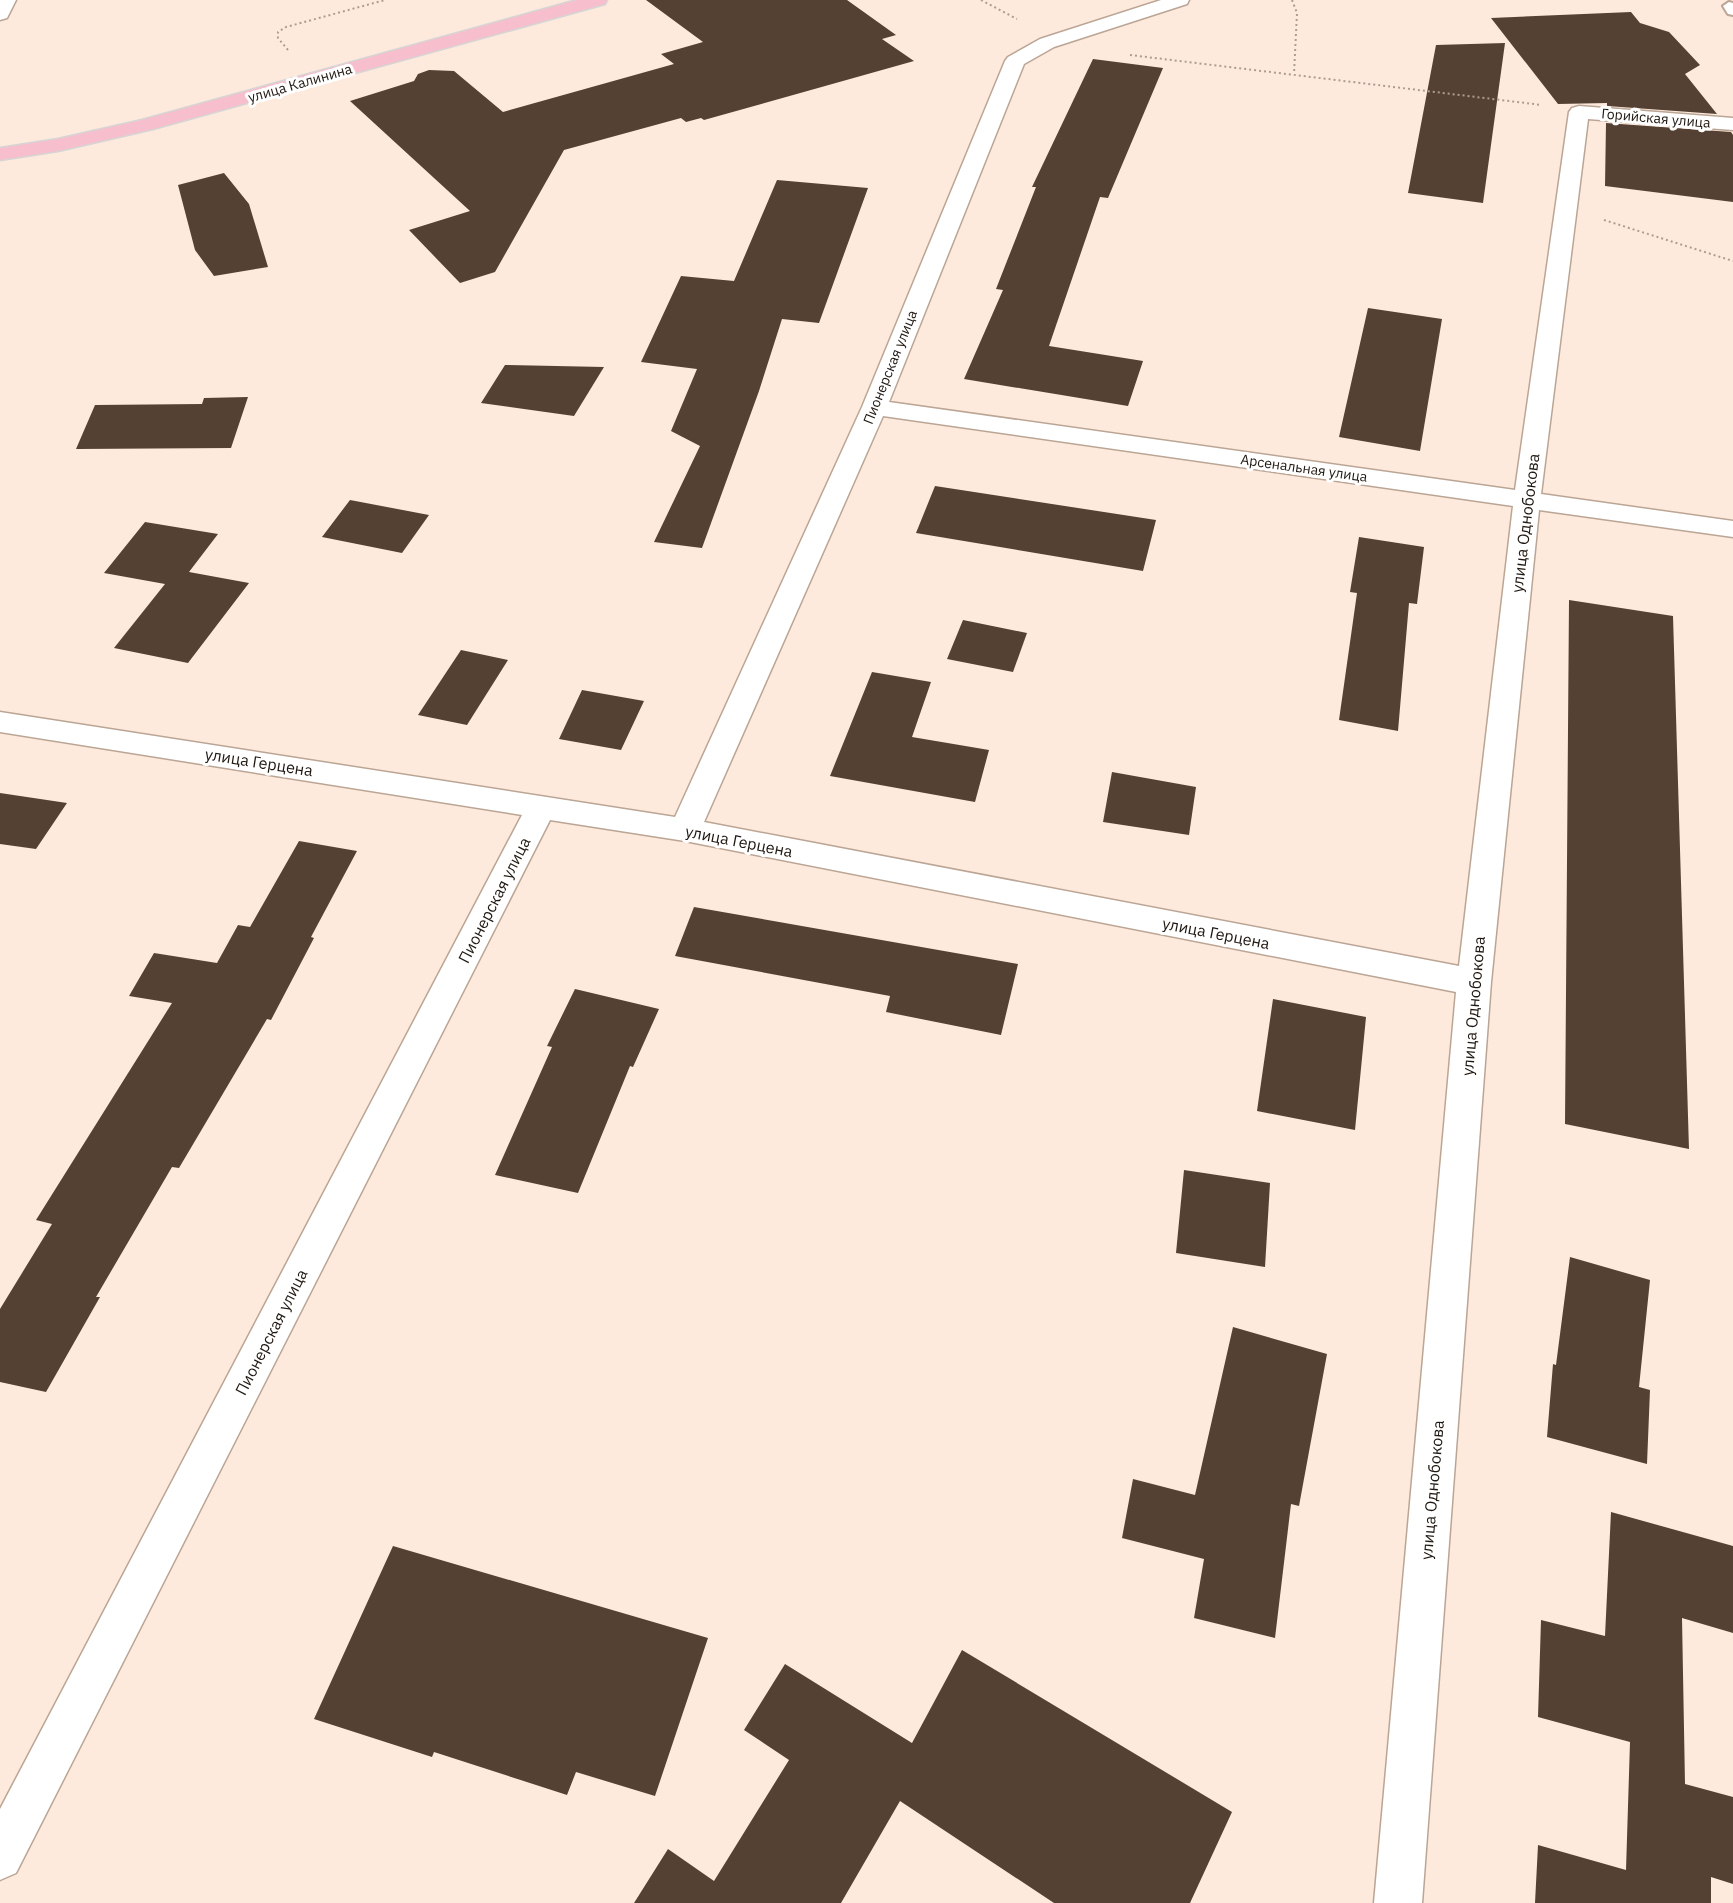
<svg xmlns="http://www.w3.org/2000/svg" width="1733" height="1903" font-family="'IBM Plex Sans',sans-serif">
<style>
.building{fill:#554134}
.lines{fill:none;stroke-linecap:round;stroke-linejoin:round}
.lane-casing{stroke:#bba595;stroke-width:4}
.street-casing{stroke:#bba595;stroke-width:3}
.primary-casing{stroke:#d7d5d4;stroke-width:3}
.path{stroke:#ac9d92;stroke-width:2;stroke-dasharray:2 3;stroke-linecap:butt}
.lane{fill:#fff;fill-rule:evenodd}
.street{fill:#fff;fill-rule:evenodd}
.primary{fill:#f7becd;fill-rule:evenodd}
.labels{text-anchor:middle;stroke-width:6;stroke-linejoin:round;paint-order:stroke}
.far-street-label{font-size:14px;fill:#1f1711;stroke:#fff}
.street-label{font-size:16px;fill:#1f1711;stroke:#fff}
</style>
<rect width="100%" height="100%" fill="#fdeadc"/>
<path class="building" d="M646,0H847L896,35L882,39L914,61L704,120L701,118L686,122L681,118L564,150L495,272L460,283L409,230L470,211L350,101L414,81L418,74L429,70L454,71L503,112L674,64L661,54L703,42Z
M1631,12L1640,23L1669,32L1700,65L1685,74L1717,114L1607,106V103L1558,104L1491,18Z
M1505,43L1483,203L1408,193L1436,45Z
M1093,59L1163,68L1108,198L1100,197L1049,346L1143,361L1128,406L964,379L1003,290L996,289L1036,187H1032Z
M1606,123L1731,132L1733,135V202L1605,186Z
M224,173L249,204L268,267L214,276L195,250L178,185Z
M777,180L868,188L819,323L782,319L759,391L702,548L654,542L700,446L671,431L697,369L641,362L681,276L734,281Z
M1368,308L1442,319L1420,451L1339,437Z
M505,365L604,367L574,416L481,403Z
M248,397L231,448L76,449L95,405L202,404L204,398Z
M935,486L1156,520L1143,571L916,533Z
M350,500L429,515L402,553L322,537Z
M145,522L218,534L189,572L249,583L188,663L114,648L165,584L104,573Z
M1359,537L1424,547L1417,604L1409,603L1398,731L1339,720L1357,593L1350,592Z
M1569,600L1673,616L1689,1149L1565,1124Z
M963,620L1027,633L1013,672L947,659Z
M461,650L508,660L467,725L418,715Z
M872,672L931,682L912,737L989,750L975,802L830,776Z
M582,690L644,701L621,750L559,739Z
M1112,772L1196,787L1189,835L1103,822Z
M0,793L67,803L36,849L0,844Z
M299,841L357,851L311,937L314,938L271,1020L267,1019L179,1168L172,1167L96,1297H100L46,1392L0,1382V1309L52,1224L36,1220L172,1003L129,996L154,953L217,963L238,925L250,927Z
M694,907L1018,964L1001,1035L886,1012L890,996L675,956Z
M575,989L659,1009L633,1067L630,1066L578,1193L495,1175L552,1047L547,1046Z
M1273,999L1366,1017L1355,1130L1257,1111Z
M1184,1170L1270,1183L1265,1267L1176,1253Z
M1570,1257L1650,1280L1639,1387L1650,1390L1647,1464L1547,1437L1553,1364L1556,1365Z
M1233,1327L1327,1354L1299,1506L1291,1504L1275,1638L1194,1618L1204,1559L1122,1538L1133,1479L1195,1495Z
M1611,1512L1733,1546V1633L1682,1618L1685,1784L1733,1797V1884L1711,1877V1903H1535L1538,1845L1626,1870L1630,1742L1538,1717L1541,1620L1605,1636Z
M393,1546L708,1638L655,1796L576,1772L567,1795L434,1752L432,1757L314,1719Z
M962,1650L1232,1812L1190,1903H1054L900,1801L841,1903H634L668,1849L714,1881L789,1760L744,1730L785,1664L912,1743Z"/>
<g class="lines">
<defs>
<path id="lane" d="M1729,2L1733,3V15L1728,14L1723,6Z"/>
<path id="street" d="M0,0H16L7,18L0,20Z
M1161,0H1189L1187,4L1054,47L1024,64L889,402L1515,490L1569,112L1572,108L1579,106L1733,118V130L1588,119L1541,494L1733,521V537L1539,510L1491,982L1422,1903H1374L1456,992L685,841L550,820L16,1873L0,1880V1809L522,815L0,732V712L675,817L862,407L1005,61L1008,57L1040,39ZM883,416L1513,506L1459,966L704,822Z"/>
<path id="primary" d="M577,0H607L605,4L153,129L58,151L0,160V148L58,139L142,120Z"/>
</defs>
<use href="#lane" class="lane-casing"/>
<use href="#street" class="street-casing"/>
<use href="#primary" class="primary-casing"/>
<path class="path" d="M981,0L1017,19
M1292,0L1297,13L1294,74
M288,50L278,38V32L286,27L385,0
M1130,55L1542,105
M1604,220L1733,261"/>
<use href="#lane" class="lane"/>
<use href="#street" class="street"/>
<use href="#primary" class="primary"/>
</g>
<g class="labels">
<g class="far-street-label">
<text transform="translate(300 83) rotate(-16)" y="5">улица Калинина</text>
<text transform="translate(1656 118) rotate(5)" y="5">Горийская улица</text>
<text transform="translate(890 367) rotate(-68)" y="5">Пионерская улица</text>
<text transform="translate(1304 468) rotate(8)" y="5">Арсенальная улица</text>
</g>
<g class="street-label">
<text transform="translate(1525 523) rotate(-83)" y="6">улица Однобокова</text>
<text transform="translate(259 762) rotate(9)" y="6">улица Герцена</text>
<text transform="translate(739 841) rotate(11)" y="6">улица Герцена</text>
<text transform="translate(494 900) rotate(-63)" y="6">Пионерская улица</text>
<text transform="translate(1216 933) rotate(11)" y="6">улица Герцена</text>
<text transform="translate(1473 1006) rotate(-85)" y="6">улица Однобокова</text>
<text transform="translate(271 1332) rotate(-63)" y="6">Пионерская улица</text>
<text transform="translate(1432 1490) rotate(-85)" y="6">улица Однобокова</text>
</g>
</g>
</svg>
